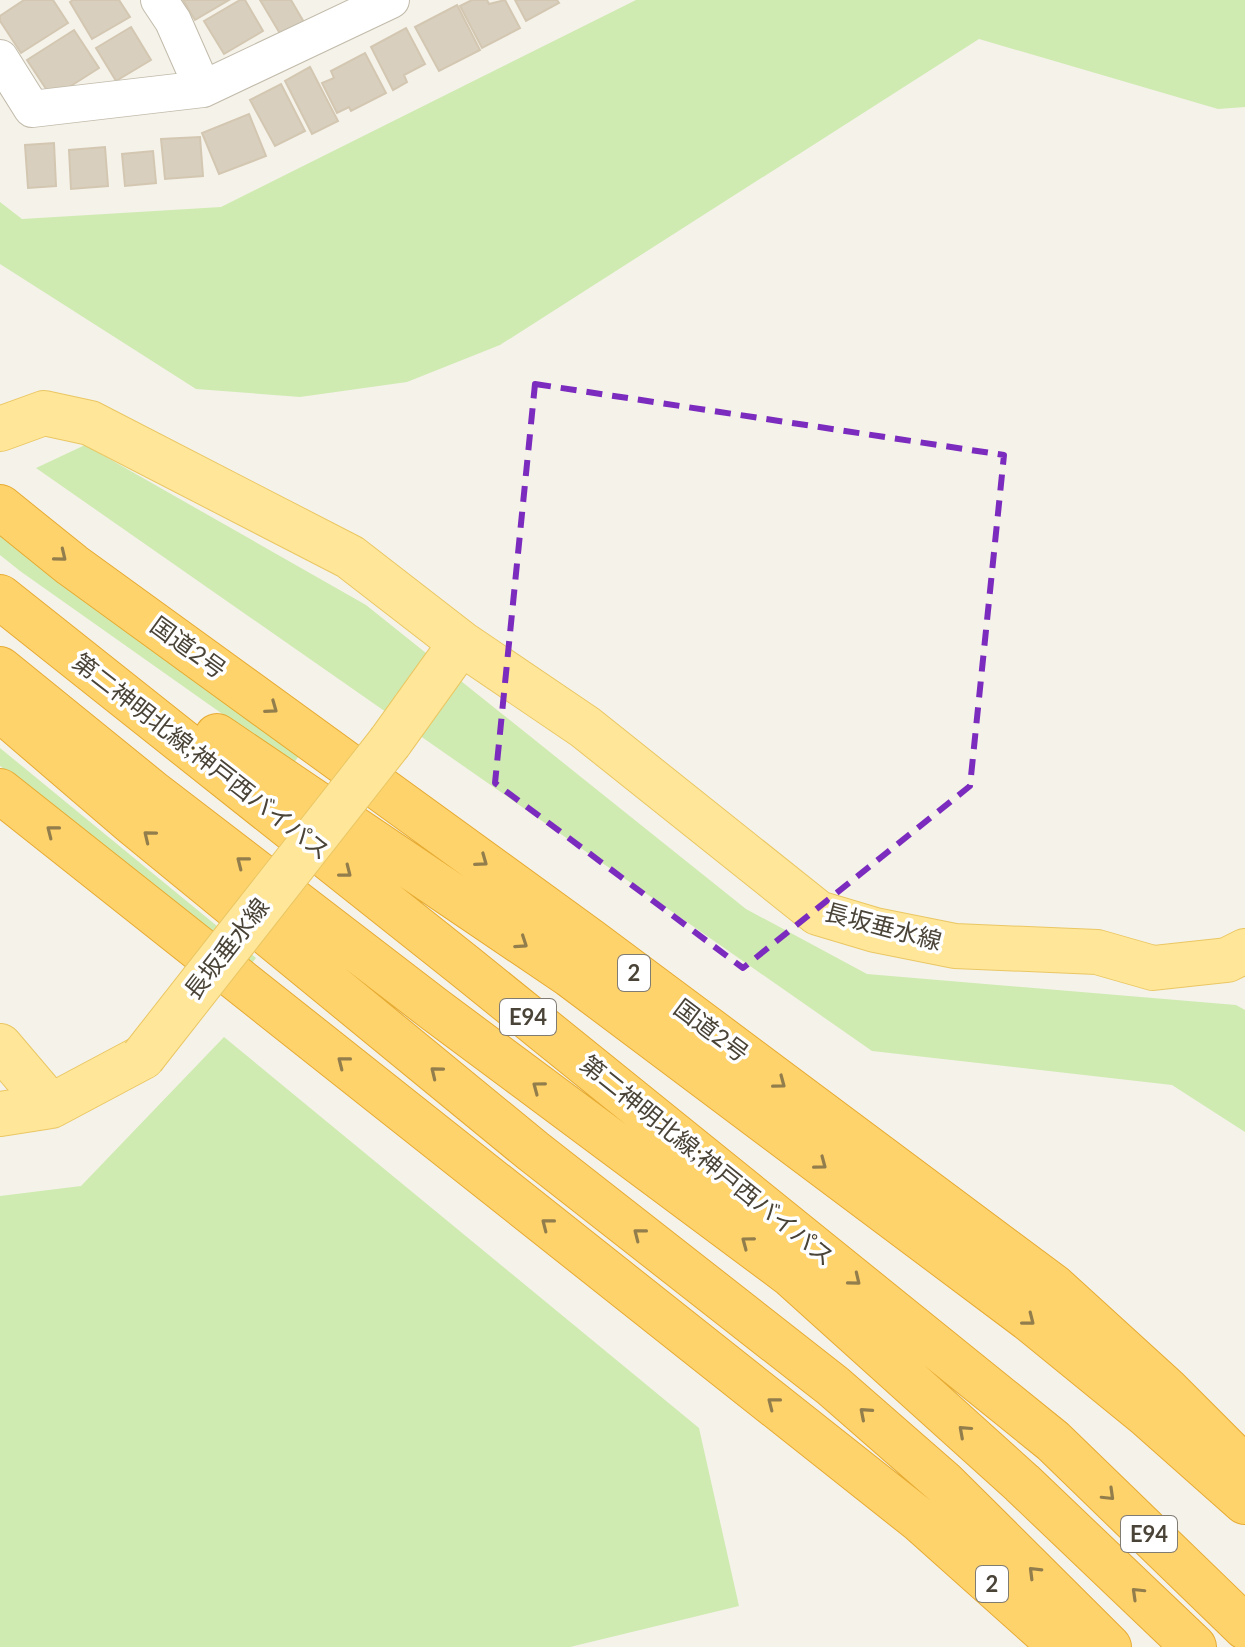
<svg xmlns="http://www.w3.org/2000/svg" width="1245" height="1647" font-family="Lato,'Noto Sans JP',sans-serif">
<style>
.green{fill:#cfebb1}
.building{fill:#d8cfbe;stroke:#d3c7b1;stroke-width:2}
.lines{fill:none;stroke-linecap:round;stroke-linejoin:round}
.minor-casing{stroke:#c2bbab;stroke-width:38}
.major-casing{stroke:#eac763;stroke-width:46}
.highway-casing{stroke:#e6ab33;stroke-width:46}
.minor{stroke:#fff;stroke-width:36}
.major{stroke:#ffe699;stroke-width:44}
.highway{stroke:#ffd36b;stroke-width:44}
.major-bridge-casing{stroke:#eac763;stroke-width:46;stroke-linecap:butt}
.major-bridge{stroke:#ffe699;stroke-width:44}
.oneway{stroke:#927d4c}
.marked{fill:none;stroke:#7b2cbf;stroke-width:6;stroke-dasharray:16 10;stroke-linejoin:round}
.labels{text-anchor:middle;stroke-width:7;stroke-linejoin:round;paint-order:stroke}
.shield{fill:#fff;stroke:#807b73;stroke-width:2}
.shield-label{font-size:22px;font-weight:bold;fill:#4a4337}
.street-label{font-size:24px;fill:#4a4337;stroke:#fff}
</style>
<rect width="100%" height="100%" fill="#f5f2ea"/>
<path class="green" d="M636,0H1245V107L1218,109L979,39L500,345L407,382L300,397L196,389L0,264V202L22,219L221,207Z
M85,445L366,605L746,909L867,974L1236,1005L1245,1010V1132L1172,1085L872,1051L36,468Z
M0,528L299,756L293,764L20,571L0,555Z
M0,748L256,958L249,967L0,766Z
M224,1037L699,1428L739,1606L570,1647H0V1196L81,1186Z"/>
<path class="building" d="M24,0H53L68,23L21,53L0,21V16Z
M73,0H119L130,17L92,39L70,2Z
M183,0H229L195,20Z
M240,0H245L263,31L224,54L204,21Z
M260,0H291L305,24L282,37Z
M472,0H487L489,4L505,0L520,28L482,48L460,6Z
M515,0H557L559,3L526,21Z
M457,5L480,50L439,71L415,27Z
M131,27L151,60L116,81L96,48Z
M406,28L425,64L404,75L407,82L393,90L371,47Z
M74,30L99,68L52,98L27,60Z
M365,53L386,93L351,111L349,107L337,113L322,83L334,78L331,71Z
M310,67L338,121L312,134L285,81Z
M281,84L305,131L275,146L250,100Z
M249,114L266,156L219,174L202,133Z
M200,137L203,176L165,179L161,139Z
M54,143L56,186L28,188L25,145Z
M105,147L108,186L71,189L69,150Z
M153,151L156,183L125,186L122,154Z"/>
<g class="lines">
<defs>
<path id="minor" d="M159,0L173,21L203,89
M0,58L32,109L203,89L391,0"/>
<path id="major" d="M0,429L44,413L90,423L350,557L461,643L585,727L818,913L875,930L955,946L1097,952L1153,968L1227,960L1245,951
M390,742L461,643
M0,1046L51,1106
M0,1114L51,1106L143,1057"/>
<path id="highway" d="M0,507L72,565L589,940L1054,1287L1167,1390L1245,1468
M0,597L466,967L1053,1441L1245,1627
M0,669L154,794L434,1009L790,1274L1022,1483L1194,1647
M0,709L133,823L533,1151L833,1386L944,1483L1109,1647
M217,736L570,975L1029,1319L1148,1416L1245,1502
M0,791L921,1521L1062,1647"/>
</defs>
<use href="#minor" class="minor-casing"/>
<use href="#major" class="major-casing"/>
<use href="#highway" class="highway-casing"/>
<use href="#minor" class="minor"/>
<use href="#major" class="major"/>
<use href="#highway" class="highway"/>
<defs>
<path id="major-bridge" d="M143,1057L390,742"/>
</defs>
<use href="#major-bridge" class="major-bridge-casing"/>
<use href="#major-bridge" class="major-bridge"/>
</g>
<defs><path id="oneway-chevron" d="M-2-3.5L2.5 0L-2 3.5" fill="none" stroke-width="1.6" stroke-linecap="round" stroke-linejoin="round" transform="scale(2)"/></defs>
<g class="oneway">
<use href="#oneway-chevron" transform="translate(61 556) rotate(39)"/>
<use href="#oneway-chevron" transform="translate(272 708) rotate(36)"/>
<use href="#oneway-chevron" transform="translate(52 831) rotate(-142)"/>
<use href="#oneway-chevron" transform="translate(149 836) rotate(-141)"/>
<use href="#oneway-chevron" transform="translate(482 861) rotate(36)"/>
<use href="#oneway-chevron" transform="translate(242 862) rotate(-142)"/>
<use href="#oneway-chevron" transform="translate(346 872) rotate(38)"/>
<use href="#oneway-chevron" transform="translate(522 943) rotate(34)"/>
<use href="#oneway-chevron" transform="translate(343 1062) rotate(-142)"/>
<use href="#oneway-chevron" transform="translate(436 1072) rotate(-141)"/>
<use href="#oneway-chevron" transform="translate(780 1083) rotate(37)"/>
<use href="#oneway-chevron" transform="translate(538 1087) rotate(-143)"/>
<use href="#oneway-chevron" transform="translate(821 1164) rotate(37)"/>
<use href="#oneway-chevron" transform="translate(547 1224) rotate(-142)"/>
<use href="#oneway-chevron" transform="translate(639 1234) rotate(-142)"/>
<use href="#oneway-chevron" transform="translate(747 1242) rotate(-143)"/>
<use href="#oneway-chevron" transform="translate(855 1280) rotate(39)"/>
<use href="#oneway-chevron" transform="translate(1029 1320) rotate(38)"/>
<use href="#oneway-chevron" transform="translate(773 1403) rotate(-142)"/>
<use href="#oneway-chevron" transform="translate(865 1413) rotate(-139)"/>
<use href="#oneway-chevron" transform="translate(964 1431) rotate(-138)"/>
<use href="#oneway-chevron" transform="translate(1109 1495) rotate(44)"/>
<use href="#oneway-chevron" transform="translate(1034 1572) rotate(-135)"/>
<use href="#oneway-chevron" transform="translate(1137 1593) rotate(-136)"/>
</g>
<path class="marked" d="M535,384L1004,455L970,786L743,968L495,783Z"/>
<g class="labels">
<g class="shield">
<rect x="618" y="955" width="32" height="36" rx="6"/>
<rect x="500" y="999" width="56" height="36" rx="6"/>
<rect x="1121" y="1516" width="56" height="36" rx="6"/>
<rect x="976" y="1566" width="32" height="36" rx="6"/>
</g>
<g class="shield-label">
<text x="634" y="981">2</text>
<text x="528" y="1025">E94</text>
<text x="1149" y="1542">E94</text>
<text x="992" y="1592">2</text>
</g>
<g class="street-label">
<text transform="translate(188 648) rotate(36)" y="8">国道2号</text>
<text transform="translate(201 757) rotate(38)" y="8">第二神明北線;神戸西バイパス</text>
<text transform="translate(883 927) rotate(15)" y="8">長坂垂水線</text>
<text transform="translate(227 949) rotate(-52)" y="8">長坂垂水線</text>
<text transform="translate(711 1031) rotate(37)" y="8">国道2号</text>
<text transform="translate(707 1161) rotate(39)" y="8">第二神明北線;神戸西バイパス</text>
</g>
</g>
</svg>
